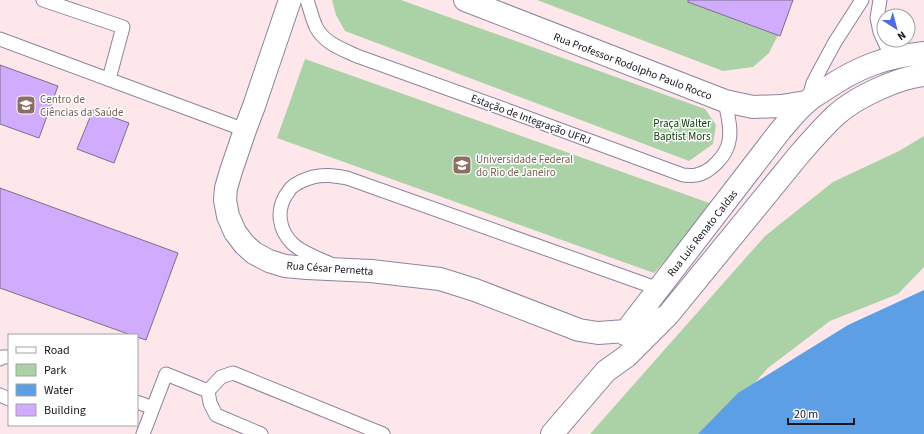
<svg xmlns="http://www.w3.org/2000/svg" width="924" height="434" font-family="'Source Sans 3',sans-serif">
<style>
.education{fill:#fde7ea;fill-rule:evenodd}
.green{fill:#abd2a6}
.water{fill:#5d9fe4}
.building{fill:#d1abfe;stroke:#7b7088}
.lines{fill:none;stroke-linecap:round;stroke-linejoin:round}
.lane-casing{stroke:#8c849d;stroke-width:15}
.secondary-casing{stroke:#8c849d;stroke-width:24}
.lane{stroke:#fff;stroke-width:13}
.secondary{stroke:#fff;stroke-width:22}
.labels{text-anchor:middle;stroke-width:3;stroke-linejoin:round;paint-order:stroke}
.street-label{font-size:11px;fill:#18151e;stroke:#fff}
.education-label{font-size:11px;fill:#785e54;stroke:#fff;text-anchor:start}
.park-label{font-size:11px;fill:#073604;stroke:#fff}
</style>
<rect width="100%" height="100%" fill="#f8f6fc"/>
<path class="education" d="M0,0H924V290L848,325L738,393L698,434H0ZM884,16H908V40H884ZM9,335H137V425H9Z"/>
<path class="green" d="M332,0H401L705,109L716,125L713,144L689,161L345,31L336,15Z
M537,0H705L781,29L769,53L753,67L723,71Z
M305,59L715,205L654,273L277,138Z
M924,136V267L898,294L830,321L768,368L725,416L717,434H590L765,236L833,182L899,151Z"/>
<path class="water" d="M924,290V434H698L738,393L848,325Z"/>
<path class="building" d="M688,0H793L780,36L688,2Z
M0,65L58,86L39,138L0,124Z
M93,110L129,123L114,163L77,149Z
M0,188L178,253L146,340L137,337V335H131L0,288Z"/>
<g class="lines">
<defs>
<path id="lane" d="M43,0L123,27L109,79
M307,0C310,9 312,18 316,27C324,43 342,49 357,56L512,112L683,175C687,175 692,176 696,175C710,173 727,155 729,141C732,128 727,114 725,101
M880,0L877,18L880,32L892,58
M0,39L245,130
M811,98V90L813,83L822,66L835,42L862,0
M333,265C322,260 300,252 292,243C279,230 276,211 286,195C288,193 289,190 291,188C297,182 306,179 313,177C325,174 335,176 347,178L659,289
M0,359L2,357H9
M0,395L9,399
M137,402L153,408
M143,434L166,374L208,391
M261,434L216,415L210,403L208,391L221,377L233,373L383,434"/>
<path id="secondary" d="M290,0L254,106L245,130L231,171L226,188L225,200L228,216L235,232L244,244L254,253L269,261L285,266L307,268L371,271L440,279L475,290L579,330L598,333L626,331L643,326L659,320L668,315
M465,0L725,101L753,107L781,106L806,102
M625,334L626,331L780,131C788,122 797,110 807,102C812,97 818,94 824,90C858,67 884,57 924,53
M552,434L606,371L627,356L668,315L798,156C810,142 822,128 836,115C856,97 897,78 924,75"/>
</defs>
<use href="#lane" class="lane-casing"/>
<use href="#secondary" class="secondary-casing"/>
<use href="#lane" class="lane"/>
<use href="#secondary" class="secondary"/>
</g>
<defs>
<symbol id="university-square" viewBox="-11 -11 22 22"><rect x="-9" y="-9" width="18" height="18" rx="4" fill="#8d6e63" stroke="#fff"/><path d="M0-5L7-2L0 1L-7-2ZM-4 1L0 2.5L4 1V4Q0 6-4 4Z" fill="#fff"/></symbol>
</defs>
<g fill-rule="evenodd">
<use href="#university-square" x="15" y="94" width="22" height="22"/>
<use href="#university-square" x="451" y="154" width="22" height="22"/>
</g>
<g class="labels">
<g class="street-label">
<text transform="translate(633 66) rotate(21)" y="4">Rua Professor Rodolpho Paulo Rocco</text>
<text transform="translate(531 119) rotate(20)" y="4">Estação de Integração UFRJ</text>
<text transform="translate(702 233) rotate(-52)" y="4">Rua Luís Renato Caldas</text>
<text transform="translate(330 268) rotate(4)" y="4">Rua César Pernetta</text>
</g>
<g class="education-label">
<text x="40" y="103">Centro de<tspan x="40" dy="13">Ciências da Saúde</tspan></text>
<text x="476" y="163">Universidade Federal<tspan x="476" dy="13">do Rio de Janeiro</tspan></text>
</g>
<g class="park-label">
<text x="682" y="127">Praça Walter<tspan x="682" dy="13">Baptist Mors</tspan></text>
</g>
</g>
<rect x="8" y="334" width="130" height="92" fill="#ffffff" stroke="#a3a1a5"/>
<rect x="16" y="347" width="20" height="6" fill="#ffffff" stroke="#a3a1a5"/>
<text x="44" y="354" font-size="12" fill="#18151e">Road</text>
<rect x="16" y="364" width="20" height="12" fill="#abd2a6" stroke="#a3a1a5"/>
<text x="44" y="374" font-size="12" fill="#18151e">Park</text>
<rect x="16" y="384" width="20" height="12" fill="#5d9fe4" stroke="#a3a1a5"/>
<text x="44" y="394" font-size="12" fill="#18151e">Water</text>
<rect x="16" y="404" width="20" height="12" fill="#d1abfe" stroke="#a3a1a5"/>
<text x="44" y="414" font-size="12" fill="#18151e">Building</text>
<g transform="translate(896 28) rotate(144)"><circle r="19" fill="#ffffff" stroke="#a3a1a5"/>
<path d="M0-3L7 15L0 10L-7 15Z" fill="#4f6ce0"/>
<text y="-6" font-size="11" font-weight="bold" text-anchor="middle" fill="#18151e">N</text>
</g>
<path d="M788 418v6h66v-6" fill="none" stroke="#18151e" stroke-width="2"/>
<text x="794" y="418" font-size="12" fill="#18151e" stroke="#ffffff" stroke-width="3" paint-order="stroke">20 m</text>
</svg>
